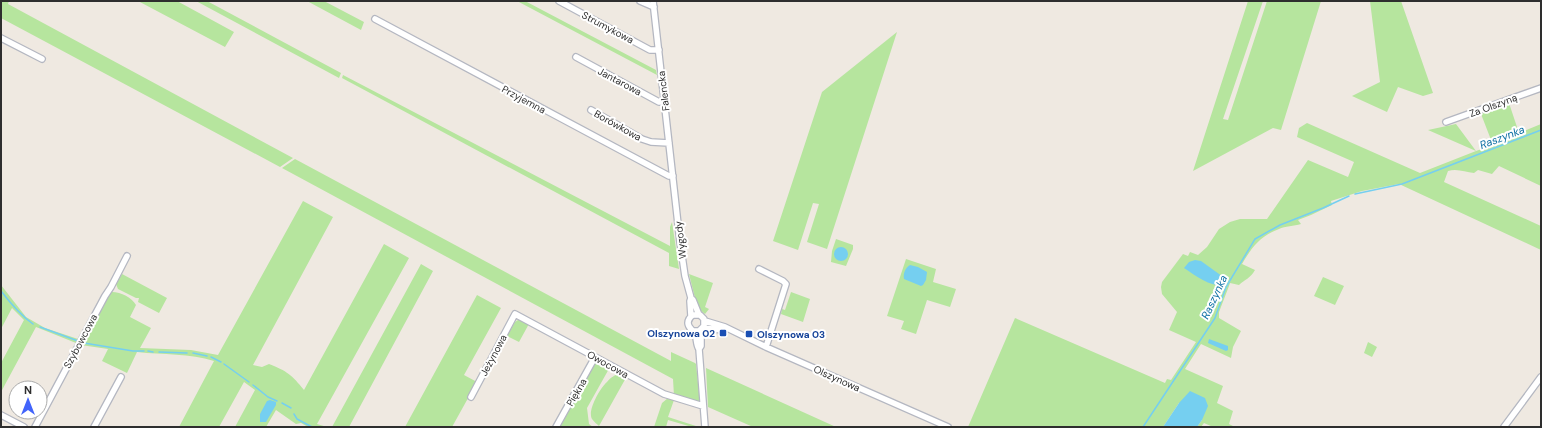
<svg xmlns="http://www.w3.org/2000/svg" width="1542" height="428" font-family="'DM Sans',sans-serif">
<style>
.green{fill:#b6e59e}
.water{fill:#75cff0}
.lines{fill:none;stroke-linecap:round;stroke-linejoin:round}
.stream{stroke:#75cff0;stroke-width:1.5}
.minor-casing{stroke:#b4b7c1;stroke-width:8}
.minor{stroke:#fff;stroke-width:5.5}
.transit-dot{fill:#1a4fb4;stroke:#fff;stroke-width:1.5}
.labels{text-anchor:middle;stroke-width:4;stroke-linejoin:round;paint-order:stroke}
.street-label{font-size:10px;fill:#2e2e2e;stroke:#fff}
.transit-label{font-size:10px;font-weight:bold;fill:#164399;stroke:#fff;text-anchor:end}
.water-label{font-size:11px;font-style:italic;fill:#0d6fa3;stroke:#fff}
</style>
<rect width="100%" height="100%" fill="#efe9e1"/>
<path class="green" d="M1,1H9L8,4L293,158L280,167L1,18Z
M138,1H177L234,32L225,47Z
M196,1H207L341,73L339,78Z
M307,1H324L364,22L361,30Z
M517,1H525L656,70L657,75Z
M1248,1H1263L1223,119L1228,120L1267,1H1321L1281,130L1273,128L1193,171Z
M1370,1H1401L1433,93L1423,96L1398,87L1387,112L1352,96L1380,82Z
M897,32L827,249L807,242L819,204L813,203L798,250L773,241L822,92Z
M343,75L670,246V227L672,222L679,269L669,266V253L342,78Z
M1509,103L1519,133L1541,124V186L1499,166L1492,174L1478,170L1474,173C1465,172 1457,168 1448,171L1444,182L1541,226V250L1399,184L1362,191L1331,201L1332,205L1311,215L1298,220L1301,224C1294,226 1285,226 1279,229C1260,236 1252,247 1242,264L1255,270C1250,279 1245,279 1239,285L1230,283L1229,286L1219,312V318L1241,331L1233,347L1231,358L1201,344L1185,369L1223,386L1217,403L1233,411L1229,424L1235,427H1213L1204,423L1201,427H1197L1202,420L1179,403L1163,427H968L1015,318L1165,383L1167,379L1171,380L1196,342L1169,330L1177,312L1162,294L1161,287L1162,282L1183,254L1188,256L1190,252L1198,255L1207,247L1219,229L1230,222L1240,219H1267L1308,160L1348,177L1354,162L1297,137L1299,128L1307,123L1420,173L1476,151L1428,130L1456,124L1476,151L1493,145L1481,114Z
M295,159L671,361V352L695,363L696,364L700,402L698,403L674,396L673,379L282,168Z
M303,201L333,217L253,365L262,367L269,364C287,371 292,375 304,390L384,244L409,258L317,424L327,427H308L301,423L296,424L276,410L266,427H235L255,390L244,382L219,427H179L214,361C190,353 163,355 137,352L127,373L102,361L108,349L81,345L110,292C119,291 132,297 136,305L130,317L151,328L140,348L191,350L218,355Z
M836,239L853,245V249L846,266L831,262L832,251Z
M906,259L936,269L933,282L956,289L950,307L927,300L916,334L901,329L904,321L887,316Z
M421,264L433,271L349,427H332Z
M122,274L167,298L159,313L138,302L139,298H136L118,289L116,284Z
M689,274L713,283L705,307L709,309L705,314L700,310L697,306Z
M1323,277L1344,286L1335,305L1314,296Z
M1,285L26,317L45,328L78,339L76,343L36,327L1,392V363L24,320L12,308L1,329Z
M791,292L810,299L803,322L781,314L782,309L785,310Z
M477,295L501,308L464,375L477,382L452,427H405Z
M521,318L530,322L519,342L507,336L515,322Z
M1368,342L1377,347L1372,357L1364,353Z
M598,361L610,367L587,408L589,424L593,427H560L596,362Z
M706,368L836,427H753L708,407Z
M620,373L627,376L599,426C597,424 594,422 592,419C587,411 600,388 607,382C611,377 615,375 620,373Z
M668,398L674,400L668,417L699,427H692L668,420L666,427H654L662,403Z"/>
<path class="water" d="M834 254a7 7 0 1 1 14 0a7 7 0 1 1-14 0Z
M1195,260L1201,261L1226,279L1224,286C1209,286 1196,276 1184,268L1189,262Z
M910,265L918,267L927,272L926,280L923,285L921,286L904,279C903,274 905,268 910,265Z
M1209,339L1228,346V350L1226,351L1208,343Z
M1190,391L1205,398L1208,406L1202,420L1197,427H1163L1179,403Z
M270,400L276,402V405L266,422H260V414L267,401Z"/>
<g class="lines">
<path class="stream" d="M1355,194L1402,184L1541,130
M1,291C11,304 20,315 33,324
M40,327L78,341
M84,343L133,351H144
M148,351L153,352
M159,352L187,353
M193,353L207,356
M211,357L221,362
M224,364L249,382
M253,385L268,397L277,401
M282,403L291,408
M294,414L297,419L312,427
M1143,427L1215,318L1226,287L1255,239L1280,225L1323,208L1349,196"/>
<defs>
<path id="minor" d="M559,1L650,50H659
M640,1L654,7
M653,1L680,242L685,276L691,298L690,301L691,316
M375,19L669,176H673
M1,38L42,59
M576,57L659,102H664
M591,110L642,139L651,142L669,143
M1446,122L1541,88
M759,269L783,281L786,284L766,347
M691,298L693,300L699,315
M705,321L725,327L766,347L948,427
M703,328L723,330L726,328
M701,330V346L699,349L705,427
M693,331H699L704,326V319L700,315H693C690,317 688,319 688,323C688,328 693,330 695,334C697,339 696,345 699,349
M471,397L515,314L664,394L703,406
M1,415L24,427
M35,427L105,296L111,287L127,256
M94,427L121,377
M556,427L595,357
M1504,427L1541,377"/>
</defs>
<use href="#minor" class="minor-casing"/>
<use href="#minor" class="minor"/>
</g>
<g class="transit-dot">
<rect x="719" y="329" width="8" height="8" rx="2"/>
<rect x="745" y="330" width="8" height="8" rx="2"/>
</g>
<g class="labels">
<g class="street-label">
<text transform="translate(608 27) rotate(28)" y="4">Strumykowa</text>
<text transform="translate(620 81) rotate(28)" y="4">Jantarowa</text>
<text transform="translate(663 91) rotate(-97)" y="4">Falencka</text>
<text transform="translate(524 99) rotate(28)" y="4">Przyjemna</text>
<text transform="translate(1493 105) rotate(-20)" y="4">Za Olszyną</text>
<text transform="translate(618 125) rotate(29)" y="4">Borówkowa</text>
<text transform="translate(680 240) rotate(-97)" y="4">Wygody</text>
<text transform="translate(80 341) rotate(-62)" y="4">Szybowcowa</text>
<text transform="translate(493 355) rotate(-62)" y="4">Jeżynowa</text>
<text transform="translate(608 364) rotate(29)" y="4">Owocowa</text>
<text transform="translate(837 378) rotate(24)" y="4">Olszynowa</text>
<text transform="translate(576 392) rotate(-60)" y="4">Piękna</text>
</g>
<g class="transit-label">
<text x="715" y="337">Olszynowa 02</text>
<text x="757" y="338" text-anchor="start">Olszynowa 03</text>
</g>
<g class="water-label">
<text transform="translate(1502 137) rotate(-21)" y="4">Raszynka</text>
<text transform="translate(1214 297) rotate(-65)" y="4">Raszynka</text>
</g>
</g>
<rect width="1542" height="428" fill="none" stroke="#2e2e2e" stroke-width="4"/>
<g transform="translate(28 400)"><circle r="19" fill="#ffffff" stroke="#ababab"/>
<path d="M0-3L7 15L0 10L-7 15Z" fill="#4264fb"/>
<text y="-6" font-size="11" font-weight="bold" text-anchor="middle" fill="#2e2e2e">N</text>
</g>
</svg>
